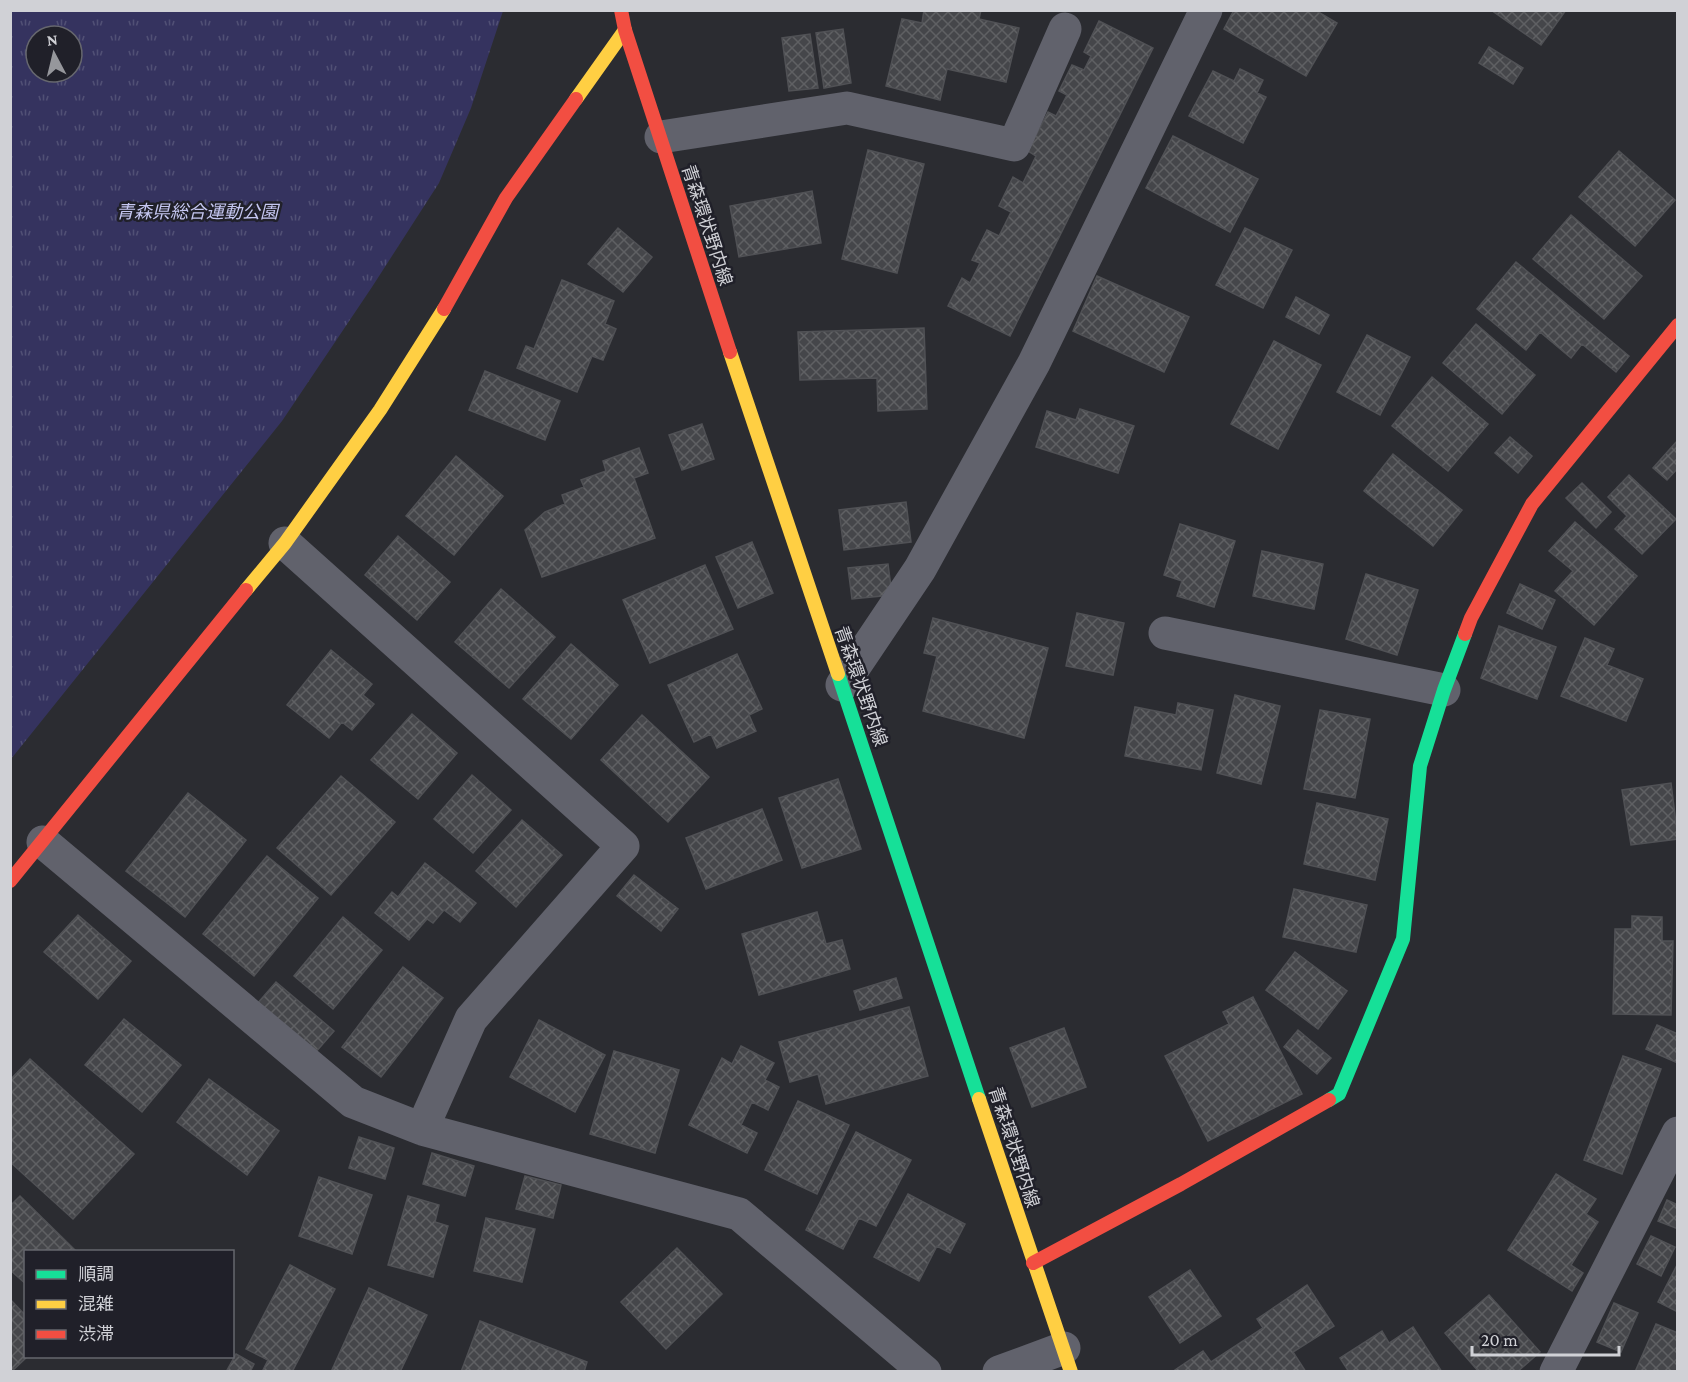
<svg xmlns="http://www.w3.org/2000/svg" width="1688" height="1382" font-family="'Crimson Pro','Noto Sans JP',serif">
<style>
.park{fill:url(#park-tufts);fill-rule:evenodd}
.building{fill:url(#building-cross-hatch);stroke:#505155;stroke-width:1.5}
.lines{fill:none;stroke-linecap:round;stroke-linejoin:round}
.street{stroke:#61626c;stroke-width:33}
.fast{stroke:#16e098;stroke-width:14}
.slow{stroke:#ffcf43;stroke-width:14}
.jam{stroke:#f24e42;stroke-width:14}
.labels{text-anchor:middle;stroke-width:5;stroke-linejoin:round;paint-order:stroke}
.park-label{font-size:18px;font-style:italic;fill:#c4c6f0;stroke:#202029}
.street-label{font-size:18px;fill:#d0d1d6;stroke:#202029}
</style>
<defs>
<pattern id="park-tufts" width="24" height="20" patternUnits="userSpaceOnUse" patternTransform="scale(1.5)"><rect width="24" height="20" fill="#35335f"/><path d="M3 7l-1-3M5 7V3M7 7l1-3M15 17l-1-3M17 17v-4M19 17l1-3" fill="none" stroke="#515075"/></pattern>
<pattern id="building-cross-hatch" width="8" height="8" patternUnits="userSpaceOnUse" patternTransform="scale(1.5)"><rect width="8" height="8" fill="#45464a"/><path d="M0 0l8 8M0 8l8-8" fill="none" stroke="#5f6063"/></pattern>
</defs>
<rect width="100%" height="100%" fill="#2b2c31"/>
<path class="park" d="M11,10L503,11L471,108L439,183L372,287L282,421L11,759ZM36,36H72V72H36Z"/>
<path class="building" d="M924,10H981L979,19L1019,28L1006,82L947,69L940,100L886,86L902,19L922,23Z
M1234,10H1315L1337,23L1306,76L1224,29Z
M1491,10H1566L1541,45Z
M1099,21L1153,48L1010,336L948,306L962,278L970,283L980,263L972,260L987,230L999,236L1011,212L999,206L1013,177L1023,183L1036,156L1028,151L1048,112L1056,116L1067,95L1059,91L1072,65L1084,70L1091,56L1084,52Z
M843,29L851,83L824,88L816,33Z
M810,34L818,88L789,91L782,38Z
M1489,47L1523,68L1513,84L1479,63Z
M1240,69L1263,80L1257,93L1266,97L1243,143L1189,116L1213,71L1234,81Z
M1173,136L1258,179L1230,232L1146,188Z
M868,150L924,164L897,273L842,259Z
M1619,151L1675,200L1635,246L1579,197Z
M812,191L821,243L739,257L730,206Z
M1571,215L1642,276L1604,319L1533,259Z
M618,228L652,257L623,292L588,264Z
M1245,228L1292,250L1263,308L1216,285Z
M1516,262L1629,356L1616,372L1582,344L1571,358L1540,332L1526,350L1477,309Z
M1097,276L1189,317L1164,372L1073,331Z
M562,280L614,301L605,324L616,329L603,360L592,356L577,392L517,368L526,346L534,349Z
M1296,297L1329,315L1319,334L1286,317Z
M1476,324L1535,375L1502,414L1443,363Z
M924,328L927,409L878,411L877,378L800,380L798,332Z
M1367,335L1410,357L1380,415L1337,392Z
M1274,341L1321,365L1278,449L1231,424Z
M485,371L560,401L545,440L469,410Z
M1432,377L1488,424L1448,471L1392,426Z
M1080,409L1134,426L1118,473L1036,447L1047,411L1076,420Z
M702,424L714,459L682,470L669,435Z
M1510,437L1532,456L1518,473L1495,453Z
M1678,440V468L1667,480L1653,468Z
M639,448L648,473L634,478L655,538L542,577L525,530L545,512L565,504L562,495L584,487L581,480L606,471L603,461Z
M1393,454L1462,510L1433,546L1364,491Z
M456,456L503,496L454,555L406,516Z
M1629,475L1676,519L1642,554L1615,529L1627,516L1608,497Z
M1582,483L1611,512L1596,528L1566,498Z
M906,502L911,542L844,550L839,510Z
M1575,522L1637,576L1594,625L1555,591L1573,571L1549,551Z
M1180,524L1235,541L1214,607L1177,596L1182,581L1164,575Z
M398,536L450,582L417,620L365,575Z
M752,542L773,593L738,608L716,557Z
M1262,551L1323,564L1314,609L1253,596Z
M888,564L892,595L852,599L848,568Z
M705,565L733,629L650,663L623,600Z
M1366,574L1418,590L1397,655L1346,639Z
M1520,584L1555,600L1542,629L1507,613Z
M501,589L555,637L509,688L455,642Z
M1077,613L1124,623L1113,675L1066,666Z
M933,618L1048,648L1024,738L923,711L937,656L924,653Z
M1499,626L1556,647L1537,699L1481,678Z
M1585,638L1614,649L1607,665L1643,679L1626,721L1561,696Z
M571,644L618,685L571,739L523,699Z
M331,650L372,684L363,695L374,704L352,730L342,722L329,738L287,705Z
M737,654L762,709L749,715L756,731L717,748L711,734L694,742L668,685Z
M1235,695L1280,706L1261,784L1217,773Z
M1178,703L1213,710L1201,770L1125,756L1135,707L1176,715Z
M1320,710L1370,719L1355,798L1304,789Z
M412,714L457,753L418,799L371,760Z
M642,715L709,777L668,822L601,760Z
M472,775L511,810L473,853L434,819Z
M341,776L395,822L331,895L277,848Z
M838,779L861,849L802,868L779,798Z
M1671,783L1678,839L1631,845L1622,790Z
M188,793L246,840L185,917L126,871Z
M1317,803L1388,819L1375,880L1304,864Z
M762,809L782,860L706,889L686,838Z
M522,820L562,855L516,907L476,871Z
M267,856L318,898L254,976L203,934Z
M425,863L476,903L460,922L444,910L433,923L427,919L409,940L375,913L392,892L398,897Z
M634,875L678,909L661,931L617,896Z
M1294,889L1367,905L1356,952L1283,937Z
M817,912L826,944L842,940L850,969L759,995L742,934Z
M78,915L131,961L98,999L44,952Z
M1632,916L1662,917V941H1673L1671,1015L1613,1014L1615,929H1632Z
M343,917L382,950L333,1009L294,976Z
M1295,952L1347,991L1318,1029L1266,990Z
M403,967L443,998L381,1077L342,1047Z
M896,978L902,998L860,1010L854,991Z
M276,982L334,1031L315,1053L257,1004Z
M1253,997L1302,1094L1208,1141L1165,1056L1229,1024L1223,1012Z
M909,1007L928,1076L826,1104L818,1074L790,1082L779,1042Z
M124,1019L181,1065L142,1112L85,1065Z
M539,1020L605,1055L575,1112L510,1077Z
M1657,1025L1678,1034V1063L1646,1049Z
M1064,1028L1086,1087L1032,1107L1010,1048Z
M1298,1030L1331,1058L1317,1074L1284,1047Z
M741,1046L774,1063L765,1080L779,1087L768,1110L752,1102L741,1125L757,1133L747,1153L689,1125L722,1058L732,1064Z
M614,1051L679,1070L655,1153L590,1134Z
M1623,1056L1661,1069L1622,1174L1584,1160Z
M30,1059L134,1154L73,1219L10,1162V1080Z
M209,1079L279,1131L247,1175L177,1122Z
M798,1101L849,1125L817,1194L765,1170Z
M856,1132L911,1160L876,1226L859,1218L843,1249L806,1230Z
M359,1137L394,1148L385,1179L349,1168Z
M432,1153L474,1166L465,1196L423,1184Z
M1556,1174L1596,1199L1586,1214L1598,1222L1571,1265L1583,1273L1572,1291L1508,1250Z
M525,1176L561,1185L553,1218L516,1209Z
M319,1177L372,1195L352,1254L299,1236Z
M908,1194L965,1224L950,1253L937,1246L919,1281L874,1257Z
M20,1196L77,1252H26V1284L10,1270V1206Z
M408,1196L439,1205L435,1222L448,1226L433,1277L388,1265Z
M1667,1200L1678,1205V1229L1658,1221Z
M486,1218L535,1229L522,1282L474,1271Z
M1651,1236L1675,1247L1661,1276L1637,1264Z
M677,1248L722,1294L666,1349L621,1302Z
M1678,1263V1312L1658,1302Z
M290,1265L335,1289L292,1372H262L268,1360L246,1349Z
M1190,1270L1221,1316L1180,1343L1149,1297Z
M1307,1285L1334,1326L1293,1352L1306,1372H1279L1277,1369L1272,1372H1172L1203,1351L1211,1362L1263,1328L1257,1319Z
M369,1288L427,1315L400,1372H331Z
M1489,1295L1540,1352L1517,1372H1479L1445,1333Z
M10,1299L26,1316V1356H28L11,1372Z
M1614,1303L1638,1313L1621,1352L1597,1342Z
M480,1321L587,1362L584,1372H461Z
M1656,1324L1678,1333V1372H1635Z
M1413,1327L1442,1372H1349L1340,1358L1382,1331L1389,1343Z
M236,1354L254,1364L250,1372H226Z"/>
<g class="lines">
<path class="street" d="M661,137L847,108L1014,145L1065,29
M285,543L623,846L471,1019L422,1129
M1165,633L1444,690
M842,685L920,569L1034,363L1206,10
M43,842L353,1102L422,1129L739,1214L925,1372
M999,1372L1064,1348
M1556,1372L1678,1133"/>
<path class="fast" d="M838,674L979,1099
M1329,1100L1339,1094L1403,939L1420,766L1444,690L1465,634"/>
<path class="slow" d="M576,99L625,30
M730,352L838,674
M246,590L285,543L380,410L444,309
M979,1099L1071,1372"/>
<path class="jam" d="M621,10L625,30L730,352
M444,309L506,198L576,99
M1465,634L1471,618L1532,504L1678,325
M10,881L246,590
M1033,1263L1181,1184L1329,1100"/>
</g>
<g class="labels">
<g class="park-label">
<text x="197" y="218">青森県総合運動公園</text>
</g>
<g class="street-label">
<text transform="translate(707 225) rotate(72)" y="6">青森環状野内線</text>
<text transform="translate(861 686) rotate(71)" y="6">青森環状野内線</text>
<text transform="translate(1014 1147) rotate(72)" y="6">青森環状野内線</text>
</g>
</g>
<rect width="1688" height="1382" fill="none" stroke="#d0d1d6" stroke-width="24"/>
<rect x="24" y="1250" width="210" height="108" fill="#202029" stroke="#66676e" stroke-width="1.5"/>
<rect x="36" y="1270" width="30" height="9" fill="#16e098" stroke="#66676e" stroke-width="1.5"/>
<text x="78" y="1280" font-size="18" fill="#d0d1d6">順調</text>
<rect x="36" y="1300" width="30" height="9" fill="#ffcf43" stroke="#66676e" stroke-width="1.5"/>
<text x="78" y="1310" font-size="18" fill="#d0d1d6">混雑</text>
<rect x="36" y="1330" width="30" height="9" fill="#f24e42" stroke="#66676e" stroke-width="1.5"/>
<text x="78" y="1340" font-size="18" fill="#d0d1d6">渋滞</text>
<g transform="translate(54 54) rotate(353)"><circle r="28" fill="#202029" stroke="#66676e" stroke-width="1.5"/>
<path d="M0-4.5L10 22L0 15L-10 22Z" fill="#96979c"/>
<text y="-9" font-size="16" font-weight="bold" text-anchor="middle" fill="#d0d1d6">N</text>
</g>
<path d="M1472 1346v9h147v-9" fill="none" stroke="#d0d1d6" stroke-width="3"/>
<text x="1481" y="1346" font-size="18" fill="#d0d1d6" stroke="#202029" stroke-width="4.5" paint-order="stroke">20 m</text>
</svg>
